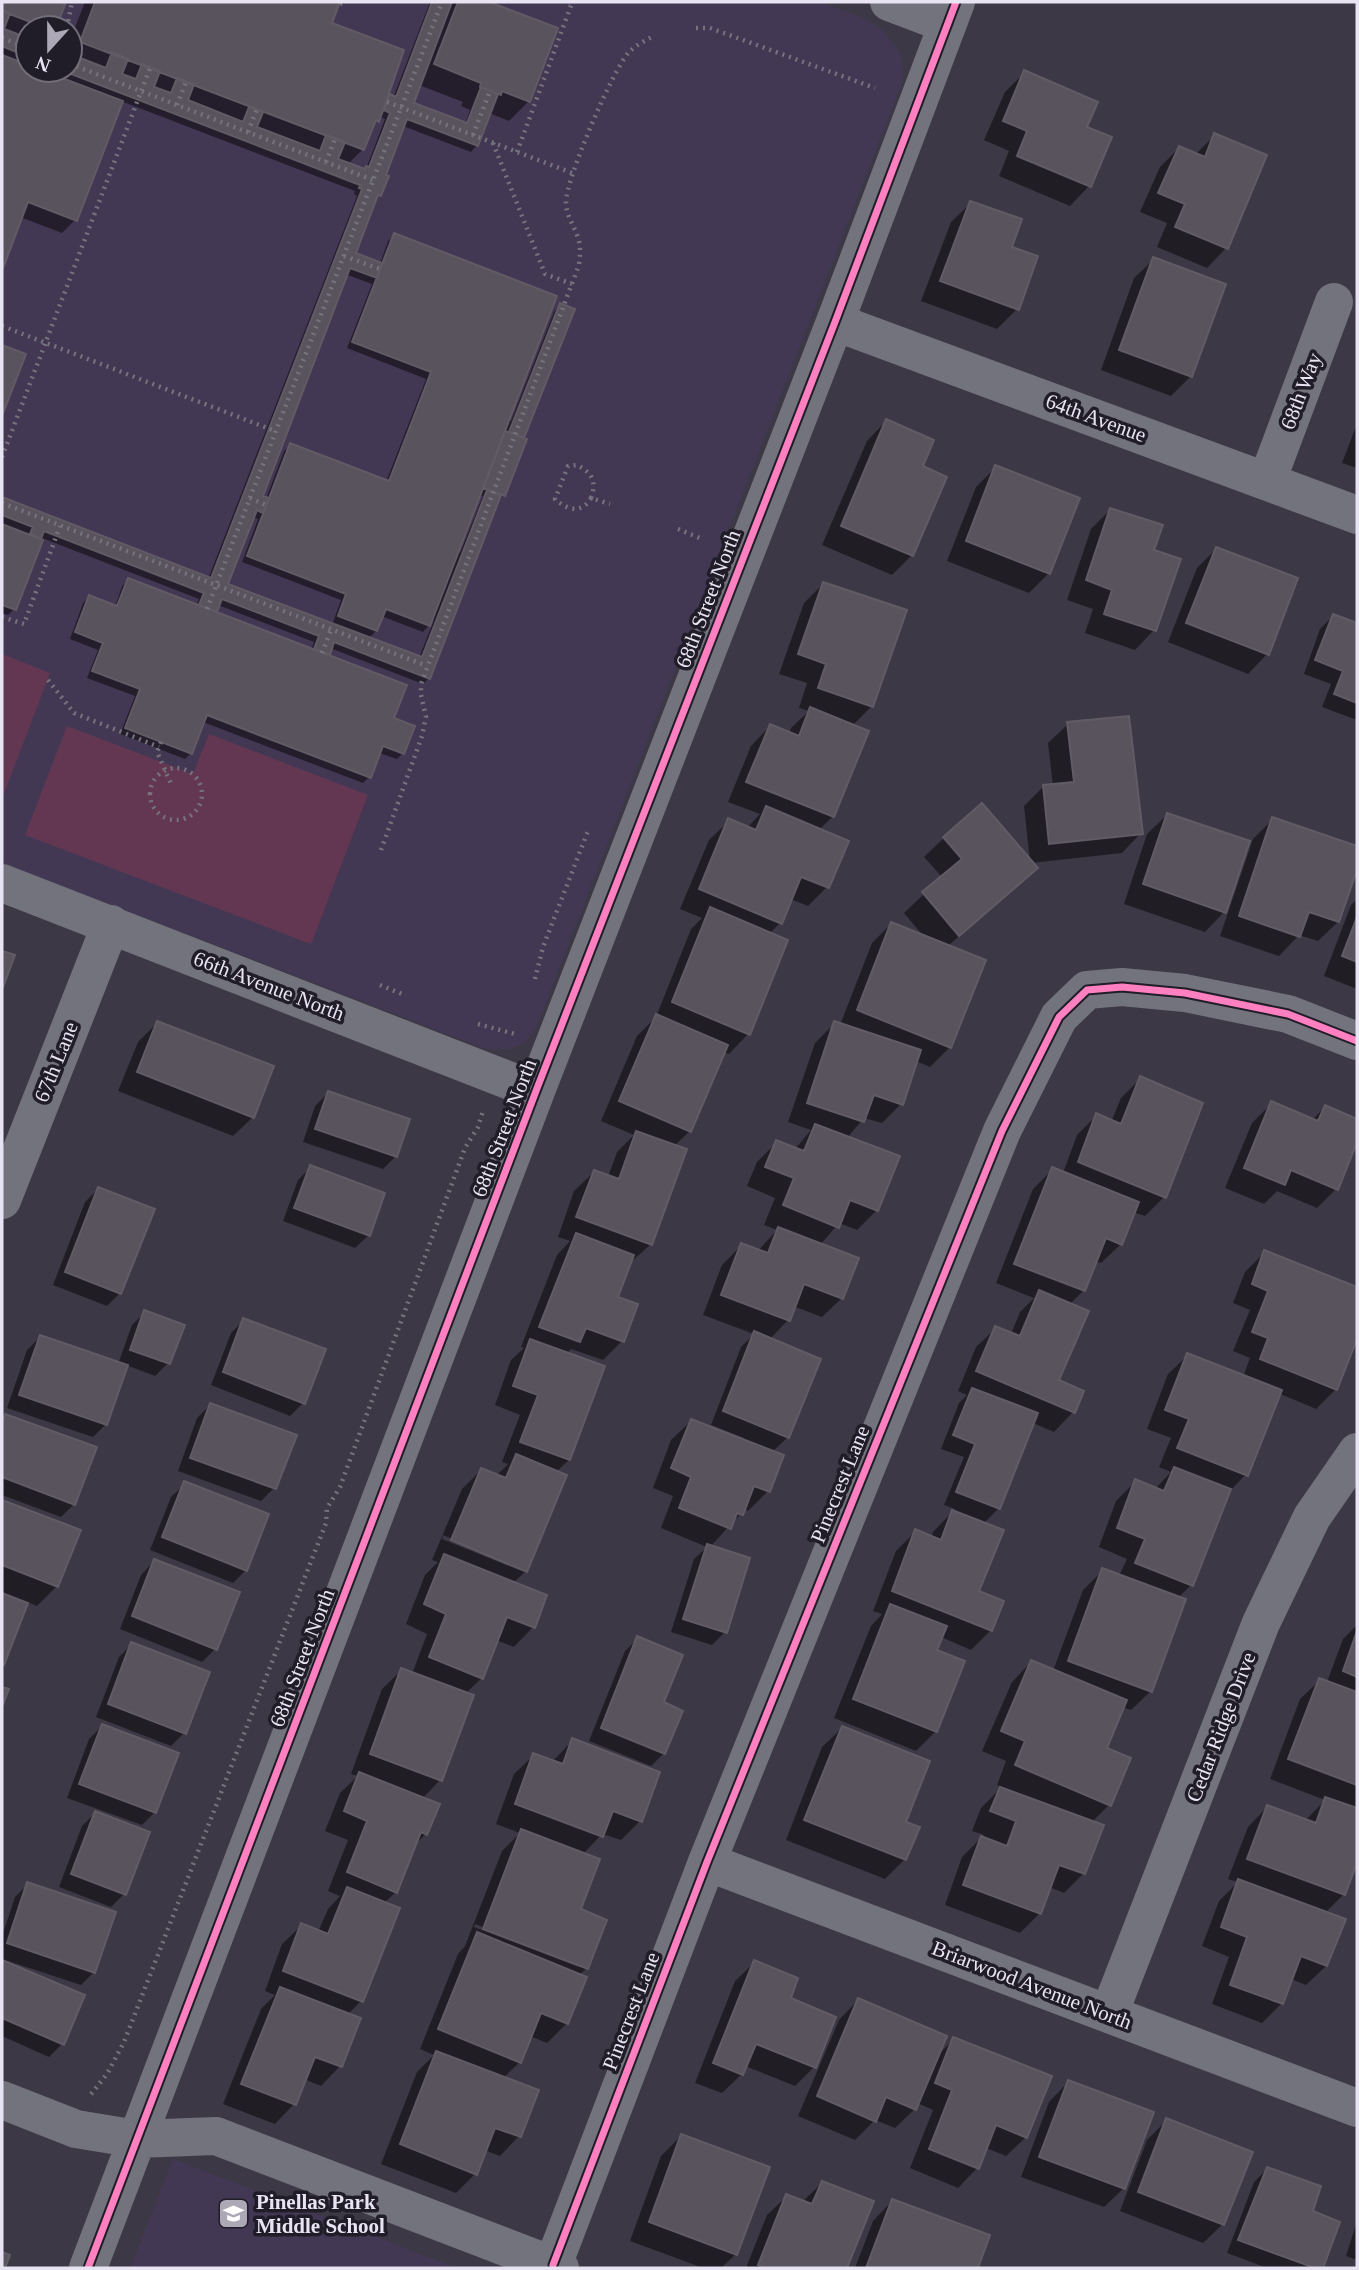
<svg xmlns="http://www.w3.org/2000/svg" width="1359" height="2270" font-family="Georgia,serif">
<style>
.built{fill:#433854;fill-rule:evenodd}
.green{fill:#633752}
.shadow{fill:#0007;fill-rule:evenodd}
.building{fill:#59535e;stroke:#615b65;stroke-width:2}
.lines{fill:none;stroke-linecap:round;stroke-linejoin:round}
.path{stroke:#75747d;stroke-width:4.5;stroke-dasharray:2 5;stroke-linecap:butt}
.minor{stroke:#73737d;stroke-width:38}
.cycleway-casing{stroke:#211d28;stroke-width:11}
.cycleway{stroke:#ff80c0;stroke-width:7}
.labels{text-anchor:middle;stroke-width:7;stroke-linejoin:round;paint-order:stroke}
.street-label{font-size:21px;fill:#e9e4f3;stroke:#211d28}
.poi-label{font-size:21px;font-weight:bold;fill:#e9e4f3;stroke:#211d28;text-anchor:start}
</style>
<rect width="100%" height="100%" fill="#3d3845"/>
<path class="built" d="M2,2H821L864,18L882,30L899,50L904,68L901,85L536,1028L525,1042L510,1049H486L2,863ZM28,28H70V70H28Z
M173,2159L457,2268H130Z"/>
<path class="green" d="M2,654L50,673L2,799Z
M67,726L193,774L209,734L368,795L311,944L25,835Z"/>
<path class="shadow" d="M2,2H64L54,28H28V70H70V40L85,2H339L330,24L384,103L390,96L393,98L430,2H451L449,7L454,2H484L556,29L529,101L509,121L489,113L477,145L471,152L403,126L384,176L380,195L374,201L354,254L380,264L388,241L394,235L508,419L511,421L554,312L560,305L522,439L525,440L503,495L497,501L429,678L423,684L330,648L327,656L392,719L403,753L397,759L379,753L369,777L363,783L203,722L191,753L185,759L120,734L135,696L87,678L98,650L70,639L83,603L89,597L115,607L122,586L129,580L196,606L199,599L42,538L14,609L8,615L2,613V499L208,579L357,196L354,194L355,191L121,101L75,220L62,233L20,217L2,266ZM419,85L463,102L461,106L470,110L465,124L412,104ZM379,116L385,119L366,169L364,171L348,164L363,149L371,128ZM345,274L372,284L347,348L426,379L386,482L291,445L284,451L266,499L260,497ZM479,495L483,496L460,553L457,552ZM252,517L258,519L242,562L341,600L332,625L226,585ZM218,605L314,642L311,650L215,613ZM381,616L423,632L434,620L419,658L368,639L376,631Z
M1025,72L1085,127L1110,138L1089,186L1070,206L999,176L1009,151L984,140L1005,92Z
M1215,135L1265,156L1226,248L1207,268L1157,247L1167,223L1140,212L1160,167L1179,148L1195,155Z
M971,203L1010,248L1036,257L1017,309L997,329L921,301L951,222Z
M1154,259L1191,376L1171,396L1101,370L1134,278Z
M886,421L921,467L912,555L892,575L822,545L867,441Z
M1357,424V468L1342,463Z
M996,467L1049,573L1029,593L947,561L976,487Z
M1110,510L1154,630L1135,650L1085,633L1093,609L1067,600L1091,529Z
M1216,549L1267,654L1248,674L1168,642L1197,568Z
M823,584L872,706L852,726L833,816L819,830L827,887L808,906L790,899L780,923L769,934L786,941L748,1034L729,1054L723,1052L690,1131L674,1146L651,1244L630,1263L616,1299L622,1341L603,1360L571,1349L566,1354L569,1460L556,1472L526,1571L513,1583L533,1627L514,1647L496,1640L482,1678L465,1694L440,1780L422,1799L426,1834L413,1846L396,1892L384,1903L361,2001L347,2015L340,2066L321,2086L304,2079L294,2104L275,2124L223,2104L261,2009L275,1995L265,1991L282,1944L302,1925L318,1932L328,1909L340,1896L328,1891L348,1840L325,1831L340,1793L358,1776L351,1774L382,1689L402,1670L412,1674L427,1634L406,1624L425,1575L438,1562L432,1560L462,1489L481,1470L496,1476L508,1464L502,1462L520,1415L495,1405L511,1360L524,1348L521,1347L557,1255L570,1241L558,1237L574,1191L594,1172L608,1177L617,1152L634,1135L601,1121L637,1036L656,1017L691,929L702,918L680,909L709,840L729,821L747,828L760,814L728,802L751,746L770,726L789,734L791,728L809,711L799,708L807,683L779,674L804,603ZM443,1535L519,1566V1570L442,1539Z
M1333,616L1357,625V720L1322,707L1331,684L1304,674L1320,629Z
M1068,724L1141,833L1122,853L1031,863L1036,868L948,946L950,1047L930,1067L916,1061L901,1104L882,1123L864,1118L847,1138L877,1210L857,1230L839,1223L820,1245L842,1298L822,1317L793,1306L788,1320L769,1340L788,1437L772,1452L768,1491L748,1511L745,1509L710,1547L725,1632L712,1645L671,1632L694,1559L707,1547L661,1528L673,1496L653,1488L671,1440L691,1421L742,1441L744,1438L711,1425L741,1347L754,1334L703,1315L722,1265L742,1245L758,1251L777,1230L764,1225L775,1198L747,1186L757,1162L777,1142L795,1149L811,1130L788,1122L815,1043L835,1023L840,1025L872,943L891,924L924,937L904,913L942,877L924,857L944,838L1030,862L1024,806L1043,787L1053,786L1048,743Z
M1167,815L1224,912L1205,932L1124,904L1147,834Z
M1273,819L1357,848V864L1338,922L1318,941L1299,935L1279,956L1220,936L1253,839Z
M1357,899V989L1324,976L1351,905Z
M157,1023L253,1117L233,1136L118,1091L138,1042Z
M1141,1078L1164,1197L1145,1216L1133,1212L1121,1244L1101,1263L1095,1261L1084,1290L1069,1305L1057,1381L1073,1412L1054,1432L1033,1423L999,1508L983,1524L977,1592L991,1630L971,1650L941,1637L935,1651L936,1731L916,1751L834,1718L871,1626L882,1614L873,1611L896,1551L916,1531L931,1538L933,1532L955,1509L944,1505L964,1457L941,1449L959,1403L967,1395L958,1391L976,1347L996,1328L1011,1334L1020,1312L1034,1298L996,1283L1033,1189L1053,1169L1063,1173L1077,1135L1097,1115L1111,1122L1121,1098Z
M328,1093L396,1156L383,1169L303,1142L315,1106Z
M1272,1103L1312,1120L1325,1107L1357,1121V1137L1336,1189L1317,1208L1277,1191L1264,1204L1225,1188L1252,1123Z
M311,1167L369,1235L355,1248L283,1221L298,1180Z
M98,1189L120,1293L107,1306L53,1285L85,1202Z
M1265,1252L1357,1289V1334L1336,1389L1316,1409L1278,1393L1246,1474L1228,1493L1191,1585L1178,1598L1151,1691L1131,1710L1122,1707L1104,1749L1109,1805L1092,1822L1084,1873L1064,1893L1049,1887L1040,1913L1020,1933L945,1905L962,1857L984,1835L972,1831L981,1808L1002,1787L997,1785L1006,1761L982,1751L1012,1682L1031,1662L1053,1671L1083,1590L1103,1570L1119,1576L1127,1559L1099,1547L1116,1501L1136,1481L1155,1489L1171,1472L1159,1467L1171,1438L1147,1429L1168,1374L1188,1355L1243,1377L1250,1358L1233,1351L1250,1310L1233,1303L1245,1272Z
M145,1312L168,1363L155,1376L126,1365L106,1424L93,1437L7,1408L27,1350L40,1337L118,1364L132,1325Z
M244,1320L303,1403L290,1416L211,1385L231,1333Z
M210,1405L274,1488L261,1501L178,1471L197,1418Z
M5,1416L74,1504L61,1517L2,1495V1419Z
M185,1484L246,1570L233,1583L150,1550L171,1497Z
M2,1502L79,1531L57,1586L37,1606L27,1602L2,1665Z
M154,1561L215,1649L202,1662L120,1629L141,1575Z
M1357,1625V1858L1344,1894L1325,1913L1326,1966L1306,1985L1291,1979L1282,2003L1262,2023L1212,2004L1229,1957L1202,1946L1219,1901L1238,1882L1228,1879L1248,1827L1267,1807L1305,1821L1325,1800L1270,1779L1300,1699L1320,1680L1327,1682L1343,1639Z
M638,1638L662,1703L664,1753L651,1766L589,1741L625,1651Z
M132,1644L207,1673L184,1733L171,1746L96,1717L119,1657Z
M102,1726L155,1812L142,1825L67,1798L89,1739Z
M842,1728L903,1823L905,1859L885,1879L786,1840L822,1747Z
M573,1740L640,1821L621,1840L602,1834L583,1854L578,1910L587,1968L579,1975L567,2023L547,2043L530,2036L520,2062L503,2078L519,2136L500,2156L484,2150L475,2174L456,2193L381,2164L417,2072L434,2055L420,2049L458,1954L465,1946L502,1851L520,1833L496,1824L514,1774L534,1755L552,1762ZM475,1924L579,1964V1967L474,1927Z
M95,1813L124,1894L111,1907L59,1887L82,1826Z
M28,1884L94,1972L81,1985L5,1960L4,1963L62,2044L49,2057L2,2036V1936L15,1897Z
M755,1962L814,2067L795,2086L745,2066L742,2074L722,2093L695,2083L735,1981Z
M858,2000L936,2057L954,2039L1026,2137L1006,2156L986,2148L977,2168L958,2188L910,2168L933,2110L917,2103L915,2109L895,2128L875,2120L855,2140L798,2116L839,2020Z
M1068,2082L1124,2188L1104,2207L1021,2177L1049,2102Z
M1167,2120L1223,2224L1203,2243L1120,2211L1147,2140Z
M681,2136L736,2254L721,2268H703L630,2241L661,2156Z
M1267,2169L1310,2212L1338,2223L1321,2268H1267L1227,2253L1254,2182Z
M822,2183L872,2202L845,2268H746L767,2215L787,2196L802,2202Z
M892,2201L988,2236L976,2268H855L873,2221Z
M1357,2221V2260L1346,2256Z"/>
<path class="building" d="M2,2H66L56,28H46L2,11Z
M95,2H340L332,23L404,50L379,122L376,120L364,150L80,42Z
M432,2H452L414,103L467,123L481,87L498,94L478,146L407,119L386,175L389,176L381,196L378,195L356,253L382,263L377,278L350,268L263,496L269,498L263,513L257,510L228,584L422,657L487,490L501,495L430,679L334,642L330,655L314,649L319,636L222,599L217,612L199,605L204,593L44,531L41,539L30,534L33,527L2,515V497L211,578L362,189L359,188L360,185L66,72L63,79L45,72V70H70V54L106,68L112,52L128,59L122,74L136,79L142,64L160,71L154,87L171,93L177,78L194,84L188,100L243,122L249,107L263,112L257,127L320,151L326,135L345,142L338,159L365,169L366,166L369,167L390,113L384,110L390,94L396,97Z
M458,2H489L558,28L530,102L502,91L501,95L480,87L481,83L434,64Z
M2,10L10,13L4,29L28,38V57L2,46Z
M2,55L28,65V70H41L123,101L77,221L28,202L2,271Z
M1024,70L1098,102L1087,127L1112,137L1091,187L1017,156L1027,131L1003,121Z
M1214,133L1267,155L1228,249L1175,227L1185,204L1158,193L1179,146L1205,157Z
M970,201L1022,219L1012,247L1038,256L1019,310L940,281Z
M394,233L557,296L430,626L386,609L377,631L338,616L346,594L247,556L290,443L389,481L431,372L352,342Z
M1153,257L1226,284L1192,377L1119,350Z
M560,303L575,309L524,438L509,432Z
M2,345L26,354L2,416Z
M886,419L934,440L923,466L947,477L913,556L841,526Z
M505,431L527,439L505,496L483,488Z
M995,465L1080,498L1050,574L966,541Z
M1110,508L1163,525L1154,550L1181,559L1156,631L1104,614L1112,590L1086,580Z
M2,524L43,540L16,610L2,605Z
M1216,547L1298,578L1269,655L1186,623Z
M128,578L407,685L394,718L415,726L404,754L383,746L371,778L207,715L192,754L125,728L140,689L92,671L103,643L75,632L89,595L117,606Z
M823,582L907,610L873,707L818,688L826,664L798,654Z
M1333,614L1357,623V703L1334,694L1343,671L1315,660Z
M810,707L869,731L834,817L746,782L770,724L799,736Z
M1129,716L1143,834L1049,844L1043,785L1074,782L1067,722Z
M982,803L1038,868L959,936L922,892L962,859L943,837Z
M766,806L849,841L829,888L801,877L782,924L699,889L728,818L756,830Z
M1167,813L1250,841L1226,913L1143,884Z
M1272,817L1357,846V870L1339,922L1309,912L1300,937L1239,916Z
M710,907L788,940L750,1035L672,1002Z
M1357,917V962L1342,956Z
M891,922L986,960L951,1048L857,1010Z
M2,951L15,955L2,990Z
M656,1014L728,1045L691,1132L619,1101Z
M157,1021L274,1066L254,1118L137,1072Z
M834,1021L921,1050L903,1105L874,1095L864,1122L807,1103Z
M1140,1076L1203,1103L1166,1198L1078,1162L1096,1113L1121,1124Z
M328,1091L410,1119L397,1157L315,1129Z
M1271,1101L1318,1121L1325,1105L1357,1119V1142L1338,1190L1291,1170L1285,1185L1244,1168Z
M815,1124L900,1156L878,1211L850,1200L839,1228L783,1205L794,1178L765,1167L776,1140L804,1151Z
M636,1131L687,1149L652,1245L576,1217L594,1170L619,1179Z
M310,1165L385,1193L370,1236L294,1208Z
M1052,1167L1139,1202L1122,1245L1106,1238L1085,1291L1014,1264Z
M98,1187L155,1209L121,1294L65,1272Z
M778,1227L859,1258L843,1299L804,1284L790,1321L721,1295L741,1243L768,1253Z
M576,1233L634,1255L618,1297L638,1304L624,1342L586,1328L580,1342L539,1327Z
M1264,1250L1357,1287V1339L1337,1390L1260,1359L1268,1338L1252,1332L1268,1291L1252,1284Z
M1039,1290L1089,1311L1059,1380L1084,1391L1075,1413L976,1371L995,1326L1020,1336Z
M144,1310L185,1325L170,1364L130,1350Z
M243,1318L326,1349L305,1404L223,1372Z
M754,1331L821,1359L789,1438L723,1411Z
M40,1335L128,1365L107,1425L19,1395Z
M530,1339L605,1366L570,1460L520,1442L538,1395L513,1386Z
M1187,1353L1282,1390L1248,1476L1177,1448L1189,1419L1165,1410Z
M972,1388L1038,1413L1000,1509L956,1492L975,1444L953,1435Z
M210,1403L297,1435L276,1489L190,1458Z
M5,1414L97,1447L75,1505L2,1477V1422Z
M691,1419L784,1455L770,1492L754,1486L743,1515L737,1513L731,1529L679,1508L691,1477L671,1468Z
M516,1454L567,1475L527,1572L451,1540L481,1468L506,1478Z
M1174,1467L1231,1489L1193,1586L1135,1563L1145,1539L1117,1528L1135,1479L1164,1491Z
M184,1481L269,1514L247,1571L162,1537Z
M2,1500L81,1530L58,1587L2,1565Z
M952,1510L1004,1530L979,1591L1004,1601L992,1631L892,1591L915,1529L941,1540Z
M707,1544L750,1558L727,1633L683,1619Z
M444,1554L547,1595L535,1628L507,1617L483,1679L429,1657L446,1614L424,1604Z
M154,1559L240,1592L217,1650L132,1616Z
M1102,1568L1186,1599L1152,1692L1068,1661Z
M2,1593L28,1603L4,1665L2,1664Z
M890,1604L947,1626L937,1650L965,1661L937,1732L853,1699Z
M1357,1631V1677L1343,1671Z
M637,1636L683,1655L664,1702L683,1711L665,1754L601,1728Z
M131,1642L210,1672L186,1734L108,1704Z
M1031,1660L1127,1700L1107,1748L1131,1758L1111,1806L1015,1765L1025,1741L1001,1731Z
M401,1668L474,1695L442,1781L370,1754Z
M1319,1678L1357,1692V1785L1288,1759Z
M2,1687L9,1689L2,1707Z
M102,1724L179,1753L156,1813L79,1784Z
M842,1726L930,1761L906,1822L920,1827L906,1860L804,1820Z
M572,1738L660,1772L642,1822L613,1811L603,1837L515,1804L533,1753L563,1764Z
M359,1772L440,1804L427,1835L421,1832L397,1893L347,1872L367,1821L344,1811Z
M1000,1787L1104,1825L1085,1874L1059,1865L1041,1914L963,1885L981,1836L1007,1846L1016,1821L990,1811Z
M1325,1797L1357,1808V1863L1345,1895L1247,1859L1267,1805L1316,1823Z
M95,1811L150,1832L126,1895L71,1874Z
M521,1829L600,1859L581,1909L607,1920L588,1969L483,1929Z
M1238,1879L1346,1919L1327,1966L1301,1956L1283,2004L1230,1985L1247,1937L1221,1927Z
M27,1882L116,1912L95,1973L7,1943Z
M347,1887L400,1908L363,2002L283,1971L301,1923L328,1934Z
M477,1932L587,1977L568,2024L541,2013L521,2063L438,2029Z
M2,1960L85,1995L64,2045L2,2018Z
M754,1960L798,1978L791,1998L836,2017L816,2068L756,2044L743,2075L713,2063Z
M280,1987L361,2018L342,2067L315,2057L296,2105L241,2084Z
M858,1998L947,2036L916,2110L886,2097L876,2122L817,2096Z
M953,2037L1052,2076L1027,2138L996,2125L979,2169L929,2149L952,2090L935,2083Z
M436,2051L539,2090L521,2137L495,2128L477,2175L400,2144Z
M1068,2080L1154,2112L1125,2189L1039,2157Z
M1166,2118L1253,2152L1224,2225L1138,2192Z
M681,2134L770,2167L737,2255L649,2222Z
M1267,2167L1321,2186L1313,2211L1340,2222L1323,2268H1315L1238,2240Z
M822,2181L874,2201L847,2268H766L758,2265L786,2194L812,2204Z
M892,2199L990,2235L978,2268H866Z
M2,2252L10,2255L5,2268H2Z"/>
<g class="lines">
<path class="path" d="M340,4L345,2
M67,28L72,2
M696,28H710L875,88
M2,38L28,48
M70,64L373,180
M54,75L56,70
M387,102L572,173
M177,105L186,82
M248,132L257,109
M473,135L490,91
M493,143L545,274L572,284
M517,152L572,3L569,2
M326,162L335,139
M344,256L380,269
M2,326L275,431
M2,457L150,68
M250,498L266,505
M591,498C597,481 592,473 577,465L568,466L555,499C567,510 582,514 591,498L610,504
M2,503L427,666
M678,529L702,539
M207,609L442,2
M2,617L24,624L60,526
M322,653L331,630
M48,680L74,713L159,747
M161,742L157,752L172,786
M150 794a26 26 0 1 1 52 0a26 26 0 1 1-52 0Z
M381,850L422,736L426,717L421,695V684L579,265C580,255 581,247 578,238C574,225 566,216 566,202C566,179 613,69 629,52C635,46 644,41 652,37
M535,979L543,947L588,831
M380,985L402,994
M478,1024L515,1034
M91,2094L107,2074L124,2042L326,1523L327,1508L340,1487L465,1148L478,1127L483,1111"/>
<path class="minor" d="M889,2L947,24
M835,322L1357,515
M1267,481L1334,302
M2,883L536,1091
M2,1200L111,924
M707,1862L1357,2108
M1109,2014L1261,1623L1312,1517L1357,1452
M2,2100L76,2129L137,2139L216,2136L560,2268
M553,2265L707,1862L1002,1131L1059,1017L1087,990L1122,987L1185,993L1288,1014L1357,1041
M88,2268L536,1091L835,322L956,2"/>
<defs>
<path id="cycleway" d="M553,2265L707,1862L1002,1131L1059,1017L1087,990L1122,987L1185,993L1288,1014L1357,1041
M88,2268L536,1091L835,322L956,2"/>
</defs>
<use href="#cycleway" class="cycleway-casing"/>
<use href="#cycleway" class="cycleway"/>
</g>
<defs>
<symbol id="school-square" viewBox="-11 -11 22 22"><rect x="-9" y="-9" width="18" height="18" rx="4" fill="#ada8b6" stroke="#211d28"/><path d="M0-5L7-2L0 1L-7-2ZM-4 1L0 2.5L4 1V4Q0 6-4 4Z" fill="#fff"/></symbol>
</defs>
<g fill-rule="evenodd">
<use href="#school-square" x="216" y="2196" width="35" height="35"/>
</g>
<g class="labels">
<g class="street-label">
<text transform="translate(1301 391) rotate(-69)" y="7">68th Way</text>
<text transform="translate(1096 418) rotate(20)" y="7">64th Avenue</text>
<text transform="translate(708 599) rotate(-69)" y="7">68th Street North</text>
<text transform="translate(269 986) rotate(21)" y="7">66th Avenue North</text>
<text transform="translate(56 1062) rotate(-68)" y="7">67th Lane</text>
<text transform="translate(504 1128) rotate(-69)" y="7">68th Street North</text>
<text transform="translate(840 1484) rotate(-68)" y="7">Pinecrest Lane</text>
<text transform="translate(302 1658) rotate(-69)" y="7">68th Street North</text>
<text transform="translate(1221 1727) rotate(-69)" y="7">Cedar Ridge Drive</text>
<text transform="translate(1032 1985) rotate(21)" y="7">Briarwood Avenue North</text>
<text transform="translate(631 2011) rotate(-69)" y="7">Pinecrest Lane</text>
</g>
<g class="poi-label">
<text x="256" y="2209">Pinellas Park<tspan x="256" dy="24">Middle School</tspan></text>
</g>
</g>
<rect width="1359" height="2270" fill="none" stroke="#e9e4f3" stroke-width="7"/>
<g transform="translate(49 49) rotate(201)"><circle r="33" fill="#211d28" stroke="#716d79" stroke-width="2"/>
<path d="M0-5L12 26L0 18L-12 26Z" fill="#ada8b6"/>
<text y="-10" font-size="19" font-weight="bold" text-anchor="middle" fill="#e9e4f3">N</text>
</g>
</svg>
